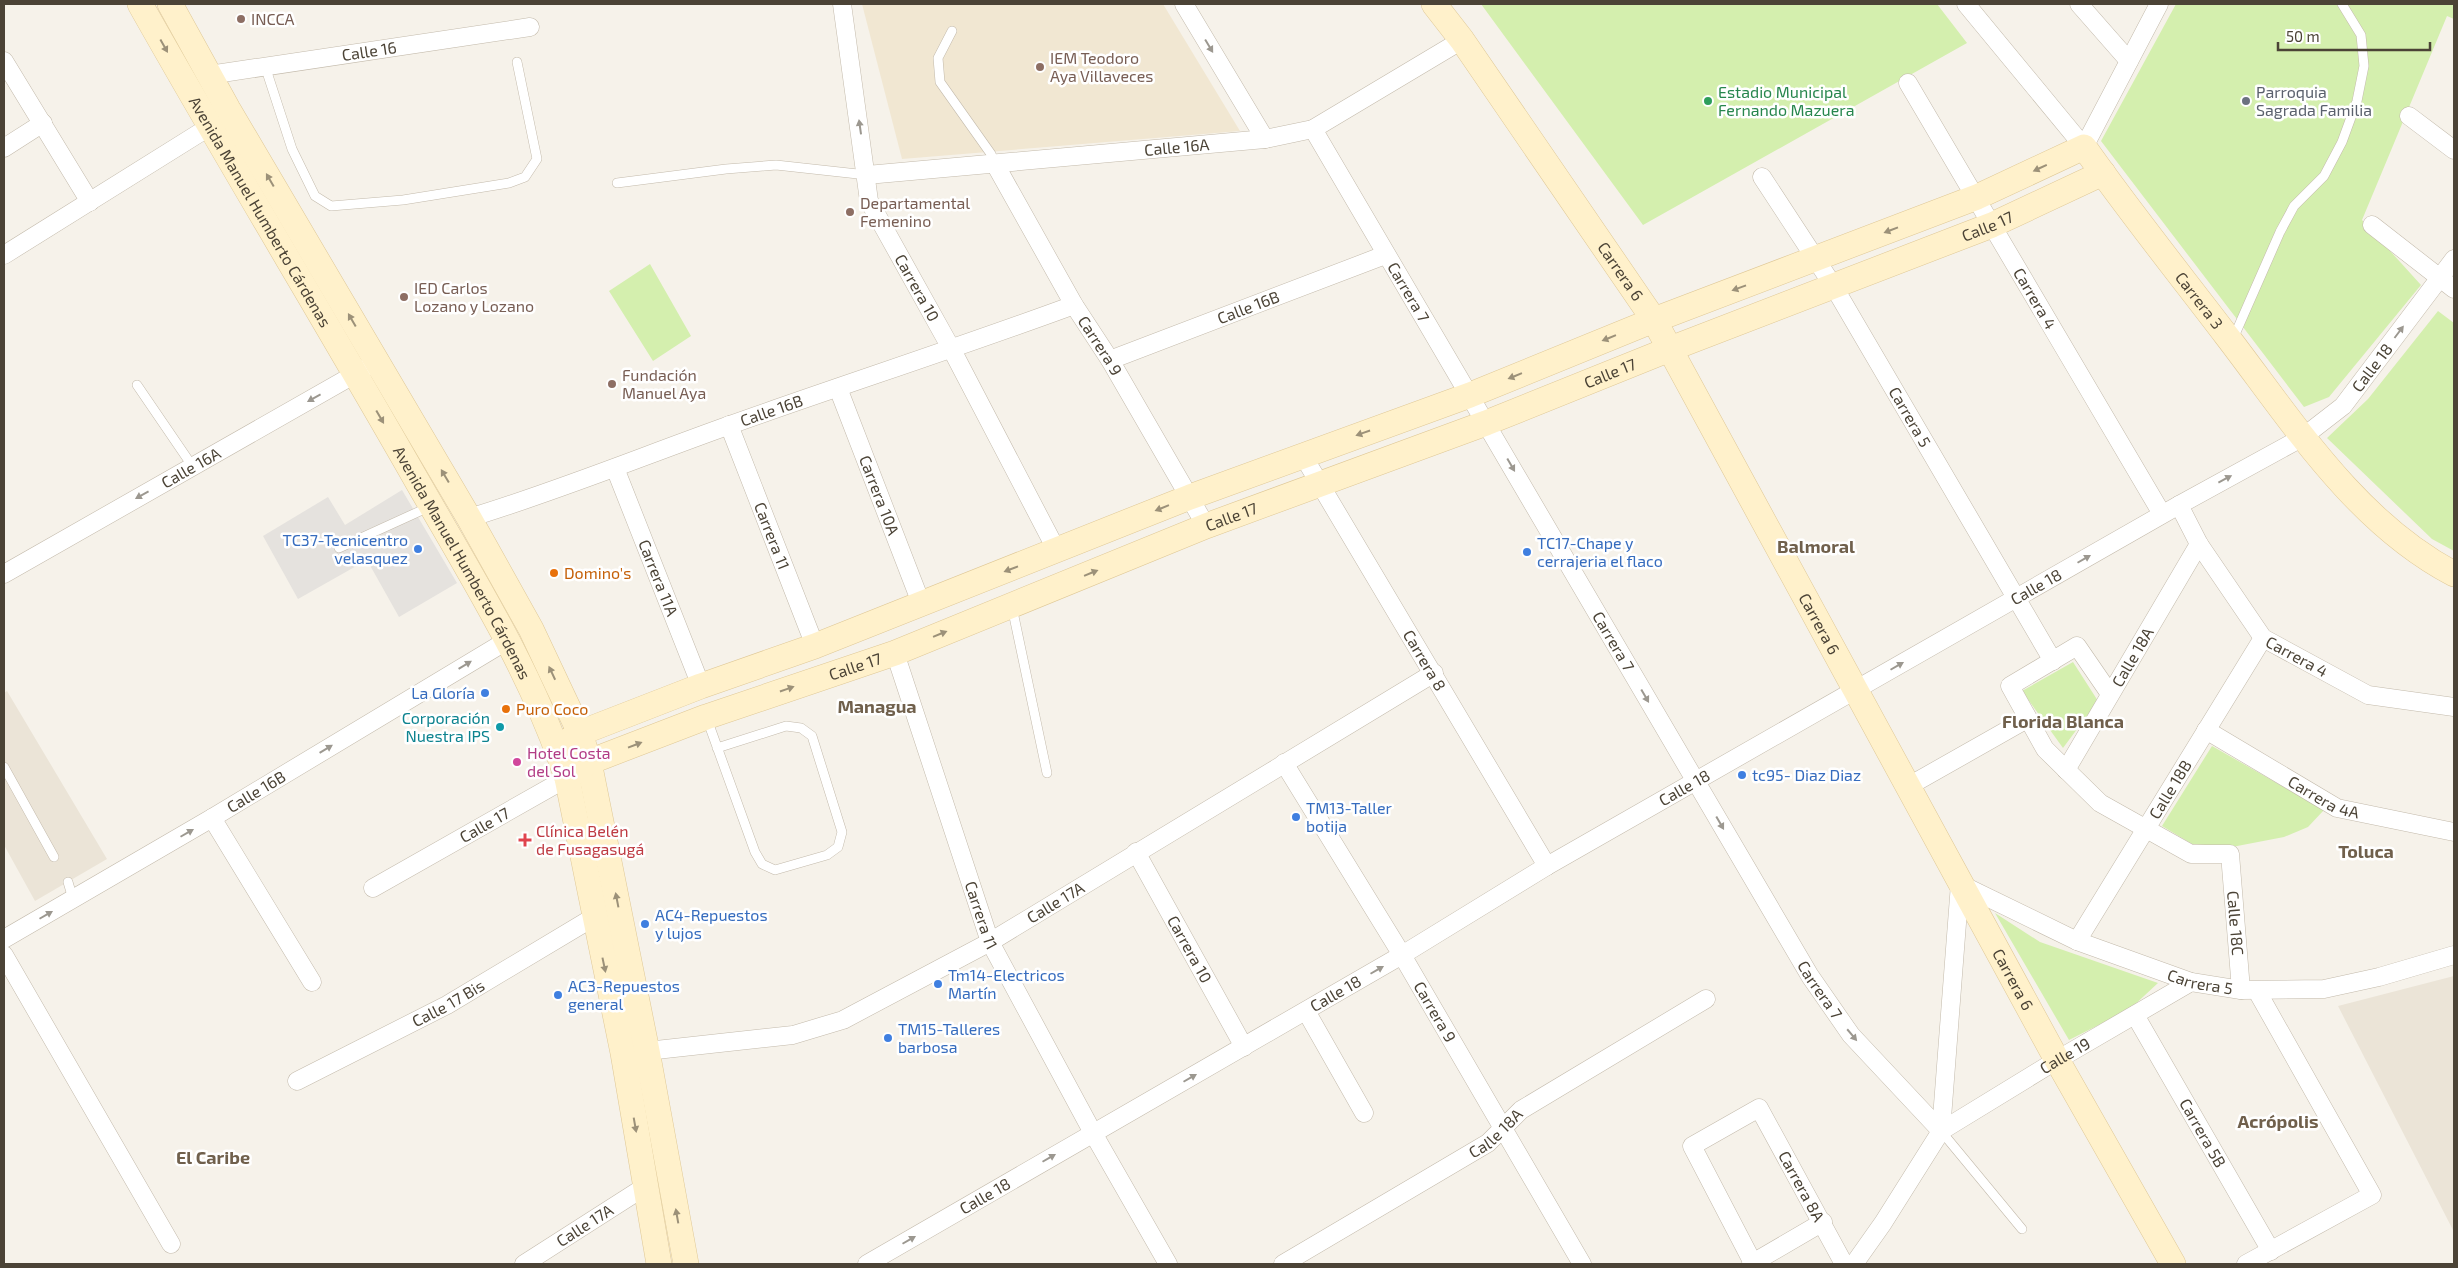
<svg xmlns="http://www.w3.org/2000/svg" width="2458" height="1268" font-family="'Exo 2',sans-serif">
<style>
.residential{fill:#ebe4d7}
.education{fill:#f1e7d2}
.green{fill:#d4efae}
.parking{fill:#e5e2de}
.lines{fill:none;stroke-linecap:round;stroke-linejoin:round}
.lane-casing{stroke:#c3baab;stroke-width:10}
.street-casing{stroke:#c3baab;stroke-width:19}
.secondary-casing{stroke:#dfc896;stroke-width:26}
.lane{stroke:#fff;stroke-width:9}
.street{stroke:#fff;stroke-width:18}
.secondary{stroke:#fff1cb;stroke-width:25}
.oneway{fill:#9c9179}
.oneway2{fill:#9c9890}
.education-dot{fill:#8d6e63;stroke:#fff;stroke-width:2}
.leisure-dot{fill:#2e9e5b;stroke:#fff;stroke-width:2}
.worship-dot{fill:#6b7280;stroke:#fff;stroke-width:2}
.shop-dot{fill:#3f7fe0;stroke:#fff;stroke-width:2}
.food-dot{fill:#e8710a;stroke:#fff;stroke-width:2}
.culture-dot{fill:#0f9aa8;stroke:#fff;stroke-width:2}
.hotel-dot{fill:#d1479c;stroke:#fff;stroke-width:2}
.health-dot{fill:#e0444e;stroke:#fff;stroke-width:2}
.labels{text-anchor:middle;stroke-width:5;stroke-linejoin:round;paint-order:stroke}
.education-label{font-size:16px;fill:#785e54;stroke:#fff;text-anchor:start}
.street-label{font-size:16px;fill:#4b4336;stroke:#fff}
.leisure-label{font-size:16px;fill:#27864d;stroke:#fff;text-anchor:start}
.worship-label{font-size:16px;fill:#5b616d;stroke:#fff;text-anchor:start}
.shop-label{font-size:16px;fill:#366cbe;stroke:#fff;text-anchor:start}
.food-label{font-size:16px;fill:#c56008;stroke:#fff;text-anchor:start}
.culture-label{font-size:16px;fill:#0d838f;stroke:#fff;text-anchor:end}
.hotel-label{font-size:16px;fill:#b23c85;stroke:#fff;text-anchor:start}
.health-label{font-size:16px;fill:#be3a42;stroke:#fff;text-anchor:start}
.neighbourhood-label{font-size:18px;font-weight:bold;fill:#70604c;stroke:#fff}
</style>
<rect width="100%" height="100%" fill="#f6f2ea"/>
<path class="residential" d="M7,691L107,859L35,901L4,845V693Z
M2454,976V1232L2338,1006Z"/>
<path class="education" d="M862,4H1163L1240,131L902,159Z"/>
<path class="green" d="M1481,4H1937L1967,43L1643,225Z
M2176,4H2454V19L2447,16L2362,220L2421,285L2329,397L2304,407L2101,141Z
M650,264L691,336L653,361L609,291Z
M2438,311L2454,323V551L2432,539L2327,438L2368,399Z
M2073,662L2098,701L2063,748L2022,691Z
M2212,746L2324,810L2308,827L2284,837L2232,847L2192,844L2162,826Z
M1995,913L2040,942L2158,983L2130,1009L2069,1040Z"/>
<path class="parking" d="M402,490L457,583L399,617L367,560L298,599L263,536L328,497L345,525Z"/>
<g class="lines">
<defs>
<path id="lane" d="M952,31L938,58L940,82L991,154L995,164
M265,66L292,149L315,196L331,206L403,200L509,183L525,177L537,159L517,62
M617,183L726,169L776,165L867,175
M2233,339L2280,232L2294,206L2324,176L2342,142L2357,101L2364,66L2361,35L2342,4
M137,385L193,467
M339,548L429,507
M1012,607L1047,773
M707,719L755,852L762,864L775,870L827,855L838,847L842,832L812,736L801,728L786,726L717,748
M4,767L54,857
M68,882L73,899
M1941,1131L2022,1229"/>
<g id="street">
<path id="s1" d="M842,4L869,201L952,350L1057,551"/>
<path d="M1184,4L1265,139"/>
<path d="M1966,4L2084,147L2159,4"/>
<path d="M2079,4L2129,61"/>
<path d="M4,61L90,202"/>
<path id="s2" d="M209,75L530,27"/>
<path id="s3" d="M1908,83L2162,514"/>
<path d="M2409,116L2454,150"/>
<path id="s4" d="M1313,129L1810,976L1851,1035L1941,1131"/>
<path d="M4,148L43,123"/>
<path id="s5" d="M995,164L1074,305L1110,360L1206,526"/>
<path id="s6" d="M867,175L1265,139L1313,129L1462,40"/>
<path id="s7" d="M1762,177L1834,287L2053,661"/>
<path d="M2372,225L2454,289"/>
<path d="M4,255L209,127"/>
<path id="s8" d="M1110,360L1385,255"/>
<path id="s9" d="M838,388L921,603"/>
<path id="s10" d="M729,425L815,646"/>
<path id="s11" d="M1302,454L1547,866"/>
<path id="s12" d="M615,468L701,686"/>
<path id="s13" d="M2179,505L2199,544L2263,638L2368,695L2454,707"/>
<path id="s14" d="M469,518C558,491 643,456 730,425C845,384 960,347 1074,305"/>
<path id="s15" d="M4,574L364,369"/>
<path id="s16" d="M895,653L990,942L1093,1133L1168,1264"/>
<path id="s17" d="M2110,694L2077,646L2010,686L2045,749L2100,803L2191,854H2230L2241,990"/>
<path id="s18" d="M2206,730L2337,808L2454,832"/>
<path id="s19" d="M1284,763L1402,955L1582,1264"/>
<path id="s20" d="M2066,770L2199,544"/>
<path d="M1907,787L2027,719"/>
<path d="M212,818L312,982"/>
<path id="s21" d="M1136,852L1244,1047"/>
<path id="s22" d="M373,888L567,778"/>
<path id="s23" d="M4,939L212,818L508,640"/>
<path id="s24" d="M2077,941L2263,638"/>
<path d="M4,955L171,1244"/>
<path d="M1306,1011L1364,1113"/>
<path id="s25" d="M2135,1015L2271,1251"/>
<path id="s26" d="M647,1051L793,1035L843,1020L990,942L1434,673"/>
<path id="s27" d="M297,1081L447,1005L594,917"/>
<path id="s28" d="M1941,1131L1960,884L2077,941L2191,982L2241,990L2324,989L2379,977L2454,955"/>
<path id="s29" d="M1753,1263L1692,1146L1759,1108L1844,1264"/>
<path id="s30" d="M524,1264L646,1186"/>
<path id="s31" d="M867,1264L1402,955L1547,866L2179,505L2303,437L2343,406L2454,259"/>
<path id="s32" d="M1283,1264L1488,1143L1521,1110L1706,999"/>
<path d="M1751,1264L1823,1222"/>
<path id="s33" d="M1854,1264L1883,1223L1941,1131L2057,1060L2191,982"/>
<path d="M2246,1264L2372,1195L2257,991"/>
</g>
<g id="secondary">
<path id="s34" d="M140,4C230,164 326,321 417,481C472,577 532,672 567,778L623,1053L659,1264"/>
<path d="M170,4L228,109L469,518L531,629L580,733L589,762L647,1051L686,1264"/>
<path id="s35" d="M1434,4L1462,40L1654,320L2057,1060L2173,1264"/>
<path id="s36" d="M557,748L580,733L701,686L815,646L1190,497L1470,395L1654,320L1977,197L2084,147C2129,211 2178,272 2226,335C2292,421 2355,522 2454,574"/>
<path id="s37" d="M567,778L589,762L706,717L895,653L1206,526L1486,423L1670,349L1992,225L2103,173"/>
</g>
</defs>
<use href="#lane" class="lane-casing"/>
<use href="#street" class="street-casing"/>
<use href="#secondary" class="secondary-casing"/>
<use href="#lane" class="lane"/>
<use href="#street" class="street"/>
<use href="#secondary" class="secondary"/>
</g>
<defs><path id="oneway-solid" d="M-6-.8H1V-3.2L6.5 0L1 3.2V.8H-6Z" transform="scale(1.25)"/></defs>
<g class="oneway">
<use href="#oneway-solid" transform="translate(164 46) rotate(61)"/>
<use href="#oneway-solid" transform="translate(2040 168) rotate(155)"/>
<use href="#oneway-solid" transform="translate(270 180) rotate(-120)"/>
<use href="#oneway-solid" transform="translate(1891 230) rotate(159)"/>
<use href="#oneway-solid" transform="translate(1739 288) rotate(160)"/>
<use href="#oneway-solid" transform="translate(352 320) rotate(-120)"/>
<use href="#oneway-solid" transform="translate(1609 338) rotate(158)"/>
<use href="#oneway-solid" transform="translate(1515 376) rotate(158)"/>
<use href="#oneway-solid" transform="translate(380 417) rotate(60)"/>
<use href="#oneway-solid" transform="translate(1363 433) rotate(161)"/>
<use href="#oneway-solid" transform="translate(445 476) rotate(-121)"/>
<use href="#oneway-solid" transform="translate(1162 508) rotate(158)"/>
<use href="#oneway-solid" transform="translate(1011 569) rotate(159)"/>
<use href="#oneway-solid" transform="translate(1091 573) rotate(-22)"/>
<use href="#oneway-solid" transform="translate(940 634) rotate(-22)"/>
<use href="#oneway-solid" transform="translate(552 673) rotate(-115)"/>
<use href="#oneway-solid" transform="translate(787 689) rotate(-19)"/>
<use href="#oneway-solid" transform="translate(635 745) rotate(-21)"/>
<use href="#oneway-solid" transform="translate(617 900) rotate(-101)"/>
<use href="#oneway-solid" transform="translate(604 965) rotate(78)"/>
<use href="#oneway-solid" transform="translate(635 1125) rotate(80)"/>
<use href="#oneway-solid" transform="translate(677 1216) rotate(-100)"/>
</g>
<g class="oneway2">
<use href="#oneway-solid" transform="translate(1209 46) rotate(59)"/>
<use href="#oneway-solid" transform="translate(860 127) rotate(-98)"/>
<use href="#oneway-solid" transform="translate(2399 332) rotate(-53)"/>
<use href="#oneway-solid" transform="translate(314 398) rotate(151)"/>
<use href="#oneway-solid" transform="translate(1511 465) rotate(60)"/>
<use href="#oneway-solid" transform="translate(2225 479) rotate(-28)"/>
<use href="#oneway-solid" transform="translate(142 495) rotate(151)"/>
<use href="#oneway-solid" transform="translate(2084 559) rotate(-30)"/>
<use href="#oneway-solid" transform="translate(465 665) rotate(-31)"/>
<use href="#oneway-solid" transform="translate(1897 666) rotate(-30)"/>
<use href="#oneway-solid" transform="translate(1645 696) rotate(60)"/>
<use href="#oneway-solid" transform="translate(326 749) rotate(-31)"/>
<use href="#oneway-solid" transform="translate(1720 823) rotate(60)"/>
<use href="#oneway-solid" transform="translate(187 833) rotate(-30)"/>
<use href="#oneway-solid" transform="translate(46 915) rotate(-30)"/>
<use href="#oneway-solid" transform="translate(1377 970) rotate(-30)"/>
<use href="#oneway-solid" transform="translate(1852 1035) rotate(50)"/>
<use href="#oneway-solid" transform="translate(1190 1078) rotate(-30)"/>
<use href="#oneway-solid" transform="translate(1049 1158) rotate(-30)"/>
<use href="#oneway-solid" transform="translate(909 1240) rotate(-30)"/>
</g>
<g class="education-dot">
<circle cx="241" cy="19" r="5"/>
<circle cx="1040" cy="67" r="5"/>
<circle cx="850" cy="212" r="5"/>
<circle cx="404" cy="297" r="5"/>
<circle cx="612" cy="384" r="5"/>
</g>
<circle class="leisure-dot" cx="1708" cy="101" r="5"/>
<circle class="worship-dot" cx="2246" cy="101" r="5"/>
<g class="shop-dot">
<circle cx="418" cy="549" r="5"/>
<circle cx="1527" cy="552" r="5"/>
<circle cx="485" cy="693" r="5"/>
<circle cx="1742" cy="775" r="5"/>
<circle cx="1296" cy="817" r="5"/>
<circle cx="645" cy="924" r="5"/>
<circle cx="938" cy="984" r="5"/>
<circle cx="558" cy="995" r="5"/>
<circle cx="888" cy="1038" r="5"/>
</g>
<g class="food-dot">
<circle cx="554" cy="573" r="5"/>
<circle cx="506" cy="709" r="5"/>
</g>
<circle class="culture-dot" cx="500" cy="727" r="5"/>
<circle class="hotel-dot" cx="517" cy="762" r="5"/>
<path class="health-dot" d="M522.5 832.5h5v5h5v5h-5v5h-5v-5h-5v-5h5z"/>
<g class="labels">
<g class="education-label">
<text x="251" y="25">INCCA</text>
<text x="1050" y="64">IEM Teodoro<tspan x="1050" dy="18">Aya Villaveces</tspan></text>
<text x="860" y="209">Departamental<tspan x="860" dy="18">Femenino</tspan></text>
<text x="414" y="294">IED Carlos<tspan x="414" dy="18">Lozano y Lozano</tspan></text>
<text x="622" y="381">Fundación<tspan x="622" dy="18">Manuel Aya</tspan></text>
</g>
<g class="street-label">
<text dy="6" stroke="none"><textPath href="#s2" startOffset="162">Calle 16</textPath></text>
<text dy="6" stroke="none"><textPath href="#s6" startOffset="311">Calle 16A</textPath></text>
<text dy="6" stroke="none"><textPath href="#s34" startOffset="240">Avenida Manuel Humberto Cárdenas</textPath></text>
<text dy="6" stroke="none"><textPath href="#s37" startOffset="1525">Calle 17</textPath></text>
<text dy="6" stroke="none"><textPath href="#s35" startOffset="326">Carrera 6</textPath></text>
<text dy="6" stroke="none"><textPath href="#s1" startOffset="298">Carrera 10</textPath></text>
<text dy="6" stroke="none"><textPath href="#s4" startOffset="189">Carrera 7</textPath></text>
<text dy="6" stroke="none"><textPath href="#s3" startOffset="250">Carrera 4</textPath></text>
<text dy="6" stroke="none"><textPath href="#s36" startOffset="1834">Carrera 3</textPath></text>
<text dy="6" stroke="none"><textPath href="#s8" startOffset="148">Calle 16B</textPath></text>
<text dy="6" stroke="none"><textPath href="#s5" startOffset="210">Carrera 9</textPath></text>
<text dy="6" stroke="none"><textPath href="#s31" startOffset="1756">Calle 18</textPath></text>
<text dy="6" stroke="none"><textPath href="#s37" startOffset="1120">Calle 17</textPath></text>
<text dy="6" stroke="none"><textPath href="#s14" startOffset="321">Calle 16B</textPath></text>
<text dy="6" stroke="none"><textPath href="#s7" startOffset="282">Carrera 5</textPath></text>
<text dy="6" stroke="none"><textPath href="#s15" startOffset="215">Calle 16A</textPath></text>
<text dy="6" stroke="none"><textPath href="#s9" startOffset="115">Carrera 10A</textPath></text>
<text dy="6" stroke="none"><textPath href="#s37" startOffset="715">Calle 17</textPath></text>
<text dy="6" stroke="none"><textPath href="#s10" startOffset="119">Carrera 11</textPath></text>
<text dy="6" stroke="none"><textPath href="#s34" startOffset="645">Avenida Manuel Humberto Cárdenas</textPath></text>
<text dy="6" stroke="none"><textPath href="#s12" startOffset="118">Carrera 11A</textPath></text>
<text dy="6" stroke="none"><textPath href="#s31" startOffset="1351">Calle 18</textPath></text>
<text dy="6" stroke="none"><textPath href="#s35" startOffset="731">Carrera 6</textPath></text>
<text dy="6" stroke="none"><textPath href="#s4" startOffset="594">Carrera 7</textPath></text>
<text dy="6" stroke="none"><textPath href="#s13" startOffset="196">Carrera 4</textPath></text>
<text dy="6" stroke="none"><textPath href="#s20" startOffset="131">Calle 18A</textPath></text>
<text dy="6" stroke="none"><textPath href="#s11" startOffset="240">Carrera 8</textPath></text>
<text dy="6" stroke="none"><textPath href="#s37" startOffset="310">Calle 17</textPath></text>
<text dy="6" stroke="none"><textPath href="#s31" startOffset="946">Calle 18</textPath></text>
<text dy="6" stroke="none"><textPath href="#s24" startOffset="178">Calle 18B</textPath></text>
<text dy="6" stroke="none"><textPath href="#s23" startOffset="292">Calle 16B</textPath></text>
<text dy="6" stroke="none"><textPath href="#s18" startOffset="136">Carrera 4A</textPath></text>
<text dy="6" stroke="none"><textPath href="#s22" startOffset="128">Calle 17</textPath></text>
<text dy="6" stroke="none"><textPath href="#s26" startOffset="442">Calle 17A</textPath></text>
<text dy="6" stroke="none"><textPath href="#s16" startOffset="276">Carrera 11</textPath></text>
<text dy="6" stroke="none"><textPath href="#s17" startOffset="498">Calle 18C</textPath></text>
<text dy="6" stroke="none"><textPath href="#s21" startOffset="111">Carrera 10</textPath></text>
<text dy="6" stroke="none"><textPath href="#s35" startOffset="1136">Carrera 6</textPath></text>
<text dy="6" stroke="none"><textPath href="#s28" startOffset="508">Carrera 5</textPath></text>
<text dy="6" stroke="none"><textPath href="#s4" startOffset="999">Carrera 7</textPath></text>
<text dy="6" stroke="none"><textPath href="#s31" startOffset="541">Calle 18</textPath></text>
<text dy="6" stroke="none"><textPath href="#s27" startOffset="170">Calle 17 Bis</textPath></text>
<text dy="6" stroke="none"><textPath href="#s19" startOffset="291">Carrera 9</textPath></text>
<text dy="6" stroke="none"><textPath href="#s33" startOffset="304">Calle 19</textPath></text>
<text dy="6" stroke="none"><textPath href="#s32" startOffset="250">Calle 18A</textPath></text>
<text dy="6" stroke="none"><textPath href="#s25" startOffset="136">Carrera 5B</textPath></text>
<text dy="6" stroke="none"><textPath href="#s29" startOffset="298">Carrera 8A</textPath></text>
<text dy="6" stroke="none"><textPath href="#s31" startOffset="136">Calle 18</textPath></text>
<text dy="6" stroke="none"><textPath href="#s30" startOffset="72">Calle 17A</textPath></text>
</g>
<g class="leisure-label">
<text x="1718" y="98">Estadio Municipal<tspan x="1718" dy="18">Fernando Mazuera</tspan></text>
</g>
<g class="worship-label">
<text x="2256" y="98">Parroquia<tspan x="2256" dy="18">Sagrada Familia</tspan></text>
</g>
<g class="shop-label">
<text x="408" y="546" text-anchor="end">TC37-Tecnicentro<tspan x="408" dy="18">velasquez</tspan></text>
<text x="1537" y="549">TC17-Chape y<tspan x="1537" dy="18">cerrajeria el flaco</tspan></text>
<text x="475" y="699" text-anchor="end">La Gloría</text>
<text x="1752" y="781">tc95- Diaz Diaz</text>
<text x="1306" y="814">TM13-Taller<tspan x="1306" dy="18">botija</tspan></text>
<text x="655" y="921">AC4-Repuestos<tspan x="655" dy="18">y lujos</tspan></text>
<text x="948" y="981">Tm14-Electricos<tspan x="948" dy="18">Martín</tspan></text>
<text x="568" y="992">AC3-Repuestos<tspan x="568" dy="18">general</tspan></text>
<text x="898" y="1035">TM15-Talleres<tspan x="898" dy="18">barbosa</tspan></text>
</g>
<g class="food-label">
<text x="564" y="579">Domino's</text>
<text x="516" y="715">Puro Coco</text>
</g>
<g class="culture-label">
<text x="490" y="724">Corporación<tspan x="490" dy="18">Nuestra IPS</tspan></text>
</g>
<g class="hotel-label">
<text x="527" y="759">Hotel Costa<tspan x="527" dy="18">del Sol</tspan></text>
</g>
<g class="health-label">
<text x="536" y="837">Clínica Belén<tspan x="536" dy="18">de Fusagasugá</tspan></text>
</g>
<g class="neighbourhood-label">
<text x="1816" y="553">Balmoral</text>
<text x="877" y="713">Managua</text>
<text x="2063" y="728">Florida Blanca</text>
<text x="2366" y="858">Toluca</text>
<text x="2278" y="1128">Acrópolis</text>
<text x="213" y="1164">El Caribe</text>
</g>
</g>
<rect width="2458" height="1268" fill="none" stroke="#4b4336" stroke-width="10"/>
<path d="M2278 42v8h152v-8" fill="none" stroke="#4b4336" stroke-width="2.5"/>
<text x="2286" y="42" font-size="15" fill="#4b4336" stroke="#ffffff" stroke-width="4" paint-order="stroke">50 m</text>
</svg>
